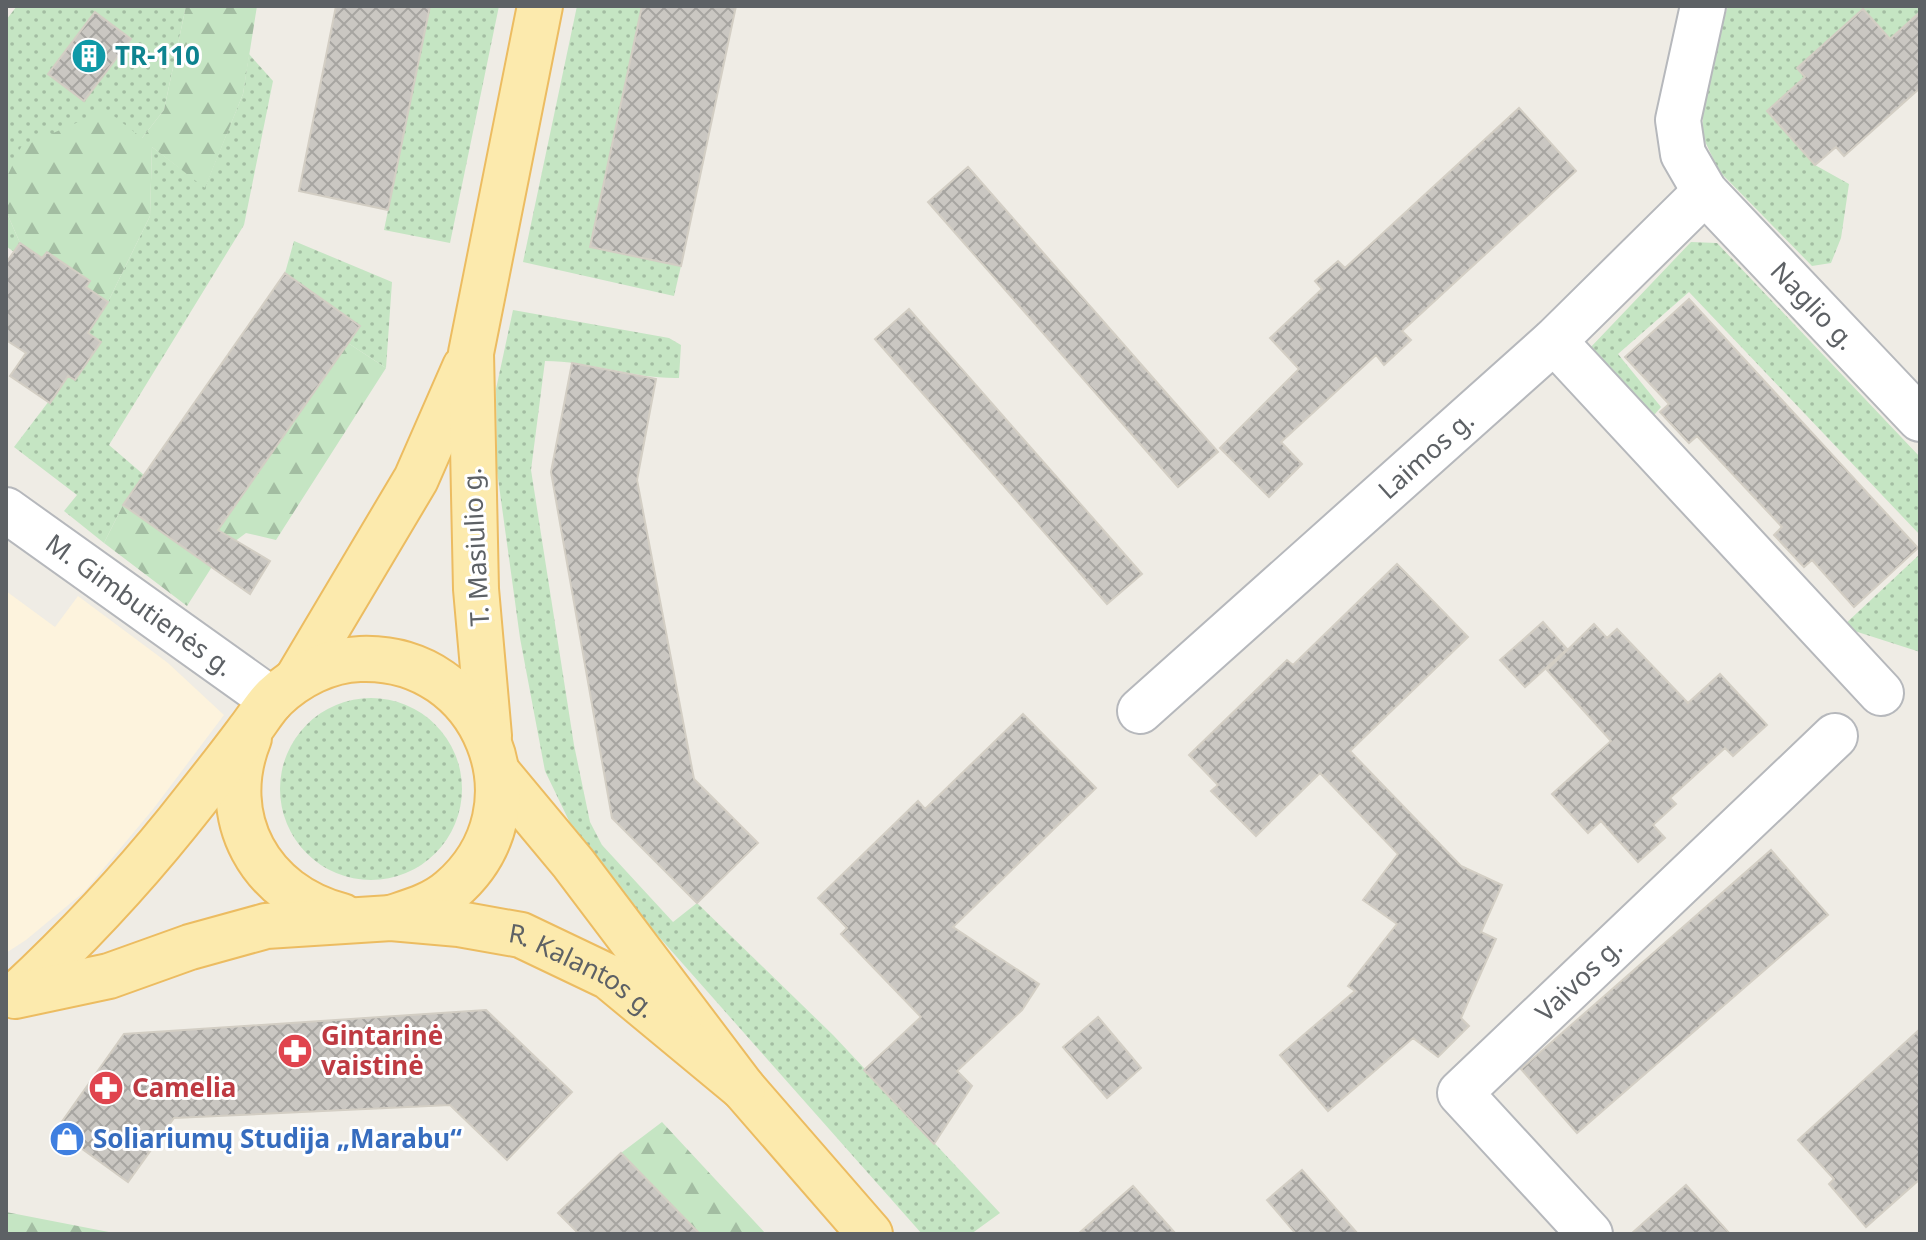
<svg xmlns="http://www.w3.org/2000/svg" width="1926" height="1240" font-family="'Noto Sans',sans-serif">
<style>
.commercial{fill:#fdf3dd}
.grass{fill:url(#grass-dots)}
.forest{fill:url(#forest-firs)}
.building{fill:url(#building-cross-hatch);stroke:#d3cec4;stroke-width:2}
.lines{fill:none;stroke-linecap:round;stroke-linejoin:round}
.minor-casing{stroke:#b6b8bc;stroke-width:48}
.major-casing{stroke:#ecbc61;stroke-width:48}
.minor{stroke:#fff;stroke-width:44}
.major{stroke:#fceaad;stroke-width:44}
.labels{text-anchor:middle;stroke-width:6;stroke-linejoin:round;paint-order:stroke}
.culture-label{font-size:26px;font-weight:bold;fill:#0d838f;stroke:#fff;text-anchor:start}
.street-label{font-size:26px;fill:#5d6165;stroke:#fff}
.health-label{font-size:26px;font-weight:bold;fill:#be3a42;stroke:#fff;text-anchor:start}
.shop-label{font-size:26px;font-weight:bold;fill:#366cbe;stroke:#fff;text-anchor:start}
</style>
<defs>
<pattern id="grass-dots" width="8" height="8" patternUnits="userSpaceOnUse" patternTransform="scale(2)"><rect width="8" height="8" fill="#c5e5c3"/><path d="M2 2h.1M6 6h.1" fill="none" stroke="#a3bda2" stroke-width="1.8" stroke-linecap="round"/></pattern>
<pattern id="forest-firs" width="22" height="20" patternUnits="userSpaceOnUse" patternTransform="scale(2)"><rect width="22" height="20" fill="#c5e5c3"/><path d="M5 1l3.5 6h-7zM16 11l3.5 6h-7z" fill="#a3bda2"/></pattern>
<pattern id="building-cross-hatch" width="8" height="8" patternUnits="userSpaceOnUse" patternTransform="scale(2)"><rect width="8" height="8" fill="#cac7c2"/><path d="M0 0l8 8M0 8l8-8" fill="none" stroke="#a7a5a1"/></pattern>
</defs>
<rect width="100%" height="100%" fill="#efece5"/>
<path class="commercial" d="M6,591L55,627L78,596L168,663L224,715L154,808L84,892L26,940L6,953Z"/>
<path class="grass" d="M17,6H186L164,110L142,138L6,179V20Z
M430,6H499L450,243L384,230Z
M577,6H642L591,247L681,266L674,296L523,262Z
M1728,6H1920V12L1890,39L1863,9L1798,68L1805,77L1767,111L1815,165L1849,184L1841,238L1831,263L1812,266L1719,171L1702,135L1705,77Z
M249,54L273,81L244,225L109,445L144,475L123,505L104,543L64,511L77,495L14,447L68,376L75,380L88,333L108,302L150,216L152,147L205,187L243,94Z
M6,211L20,243L14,252L6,246Z
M294,241L392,282L386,368L348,343L360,326L285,273Z
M1691,242L1717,243L1920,457V535L1689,292L1618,354L1661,407L1649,421L1589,349Z
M513,310L669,338L681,345L679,378C634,379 590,361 545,361L531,470L574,745L590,822L602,845L673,922L697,903L833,1035L1000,1213L971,1234H922L606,877L571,825L545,771L520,638L497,471L496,389Z
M1920,554V652L1842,627Z
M280 789a91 91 0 1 1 182 0a91 91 0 1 1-182 0Z"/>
<path class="forest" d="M186,6H257L243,94L205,188L152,147L150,216L108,302L20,243L6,211V179L21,147L106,110L142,138L164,110Z
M348,343L386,368L276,540L246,533L222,551L187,606L104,543L123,505L198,557Z
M662,1122L766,1234H700L621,1153Z
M6,1212L119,1234H6Z"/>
<path class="building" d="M336,6H430L388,210L299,191Z
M642,6H736L681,266L590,247Z
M1863,9L1890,39L1920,12V88L1844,156L1836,147L1815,165L1767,111L1805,77L1797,68Z
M95,12L131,39L84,101L48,74Z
M1519,108L1576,171L1402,331L1411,340L1384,365L1376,355L1281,442L1302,464L1269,497L1220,448L1299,369L1270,338L1322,289L1315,281L1338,261L1345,268Z
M968,167L1218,452L1178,487L928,202Z
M20,243L42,258L47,252L90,281L86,287L108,302L88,333L101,342L75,380L68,376L50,403L10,376L26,353L6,340V263Z
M285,273L360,326L218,530L270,561L250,594L123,505Z
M1689,299L1918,548L1854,607L1812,560L1804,567L1774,535L1782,527L1697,436L1689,443L1660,412L1669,404L1625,357Z
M909,309L1142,574L1107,604L875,339Z
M572,363L656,379L637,480L694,779L758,843L697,903L612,818L551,472Z
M1397,564L1468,637L1350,751L1461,866L1502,885L1481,932L1496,939L1461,1018L1469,1026L1438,1057L1413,1038L1328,1111L1280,1055L1355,991L1348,986L1397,924L1363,900L1398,854L1320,773L1256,836L1211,791L1218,785L1189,755L1287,660L1293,665Z
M1543,622L1567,649L1525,687L1500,660Z
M1594,624L1607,638L1617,629L1688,703L1720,674L1767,725L1733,756L1725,748L1670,798L1676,804L1653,825L1665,838L1638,862L1601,821L1588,833L1552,794L1611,741L1547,670Z
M1023,714L1096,788L953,927L1039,984L1022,1010L957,1071L972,1086L934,1144L864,1070L921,1017L841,934L847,928L818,898L918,801L925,809Z
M1771,850L1828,915L1577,1133L1521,1069Z
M486,1010L572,1092L507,1160L450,1105L174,1118L128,1182L56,1130L124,1034Z
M1098,1017L1141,1068L1107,1098L1063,1047Z
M1920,1029V1179L1866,1227L1829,1184L1834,1179L1798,1140Z
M621,1153L700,1234H579L558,1213Z
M1302,1170L1358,1234H1296L1267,1200Z
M1686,1185L1730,1234H1631Z
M1133,1186L1176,1234H1078Z"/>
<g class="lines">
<defs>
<g id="minor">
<path id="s1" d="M1703,6L1678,120L1683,154L1705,192L1920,419"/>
<path d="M1554,341L1881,693"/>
<path id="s2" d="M6,510L272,700"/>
<path id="s3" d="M1140,711L1554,341L1705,192"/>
<path id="s4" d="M1590,1234L1460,1093L1835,736"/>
</g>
<g id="major">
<path d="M297,679L416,479L465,367"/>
<path d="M489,736L476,589L471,353L540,6"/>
<path d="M249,738C217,818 260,895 342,916"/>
<path d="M498,773L573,863L743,1088L870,1234"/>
<path d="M16,995C74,941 127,885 177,823C201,793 225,763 248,732C257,721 264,708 274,698C297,676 328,660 360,659C485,654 547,808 451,890C434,905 412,911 391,918"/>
<path id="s5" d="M15,996L109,976L190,947L266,926L391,918L459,924L521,935L609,977L743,1088"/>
</g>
</defs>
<use href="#minor" class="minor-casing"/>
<use href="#major" class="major-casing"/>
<use href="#minor" class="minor"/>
<use href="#major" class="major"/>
</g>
<defs>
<symbol id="building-disc" viewBox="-11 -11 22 22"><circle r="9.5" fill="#0f9aa8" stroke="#fff"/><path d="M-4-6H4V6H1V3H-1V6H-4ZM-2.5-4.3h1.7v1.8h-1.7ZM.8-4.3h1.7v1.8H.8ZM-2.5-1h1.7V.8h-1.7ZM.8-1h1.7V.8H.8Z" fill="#fff"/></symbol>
<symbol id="pharmacy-disc" viewBox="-11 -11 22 22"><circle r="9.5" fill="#e0444e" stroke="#fff"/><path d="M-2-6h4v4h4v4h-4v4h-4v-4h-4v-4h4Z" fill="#fff"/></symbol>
<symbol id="shop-disc" viewBox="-11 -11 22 22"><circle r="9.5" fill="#3f7fe0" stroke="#fff"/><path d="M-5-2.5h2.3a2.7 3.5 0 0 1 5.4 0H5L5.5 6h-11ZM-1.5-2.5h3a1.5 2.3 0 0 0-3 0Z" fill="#fff"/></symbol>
</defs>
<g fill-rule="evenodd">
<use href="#building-disc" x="69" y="36" width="40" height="40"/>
<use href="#pharmacy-disc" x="275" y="1031" width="40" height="40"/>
<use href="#pharmacy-disc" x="86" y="1068" width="40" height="40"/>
<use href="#shop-disc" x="47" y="1119" width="40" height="40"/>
</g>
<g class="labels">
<g class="culture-label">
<text x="115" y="65">TR-110</text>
</g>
<g class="street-label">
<text dy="9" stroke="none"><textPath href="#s1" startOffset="352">Naglio g.</textPath></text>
<text dy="9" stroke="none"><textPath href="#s3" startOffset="384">Laimos g.</textPath></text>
<text transform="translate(476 547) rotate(-93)" y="9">T. Masiulio g.</text>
<text dy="9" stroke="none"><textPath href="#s2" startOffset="164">M. Gimbutienės g.</textPath></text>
<text dy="9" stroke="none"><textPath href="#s5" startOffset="588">R. Kalantos g.</textPath></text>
<text dy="9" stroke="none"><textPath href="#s4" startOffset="356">Vaivos g.</textPath></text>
</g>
<g class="health-label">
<text x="321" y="1045">Gintarinė<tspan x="321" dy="30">vaistinė</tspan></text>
<text x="132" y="1097">Camelia</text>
</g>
<g class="shop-label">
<text x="93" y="1148">Soliariumų Studija „Marabu“</text>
</g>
</g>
<rect width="1926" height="1240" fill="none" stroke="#5d6165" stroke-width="16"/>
</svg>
